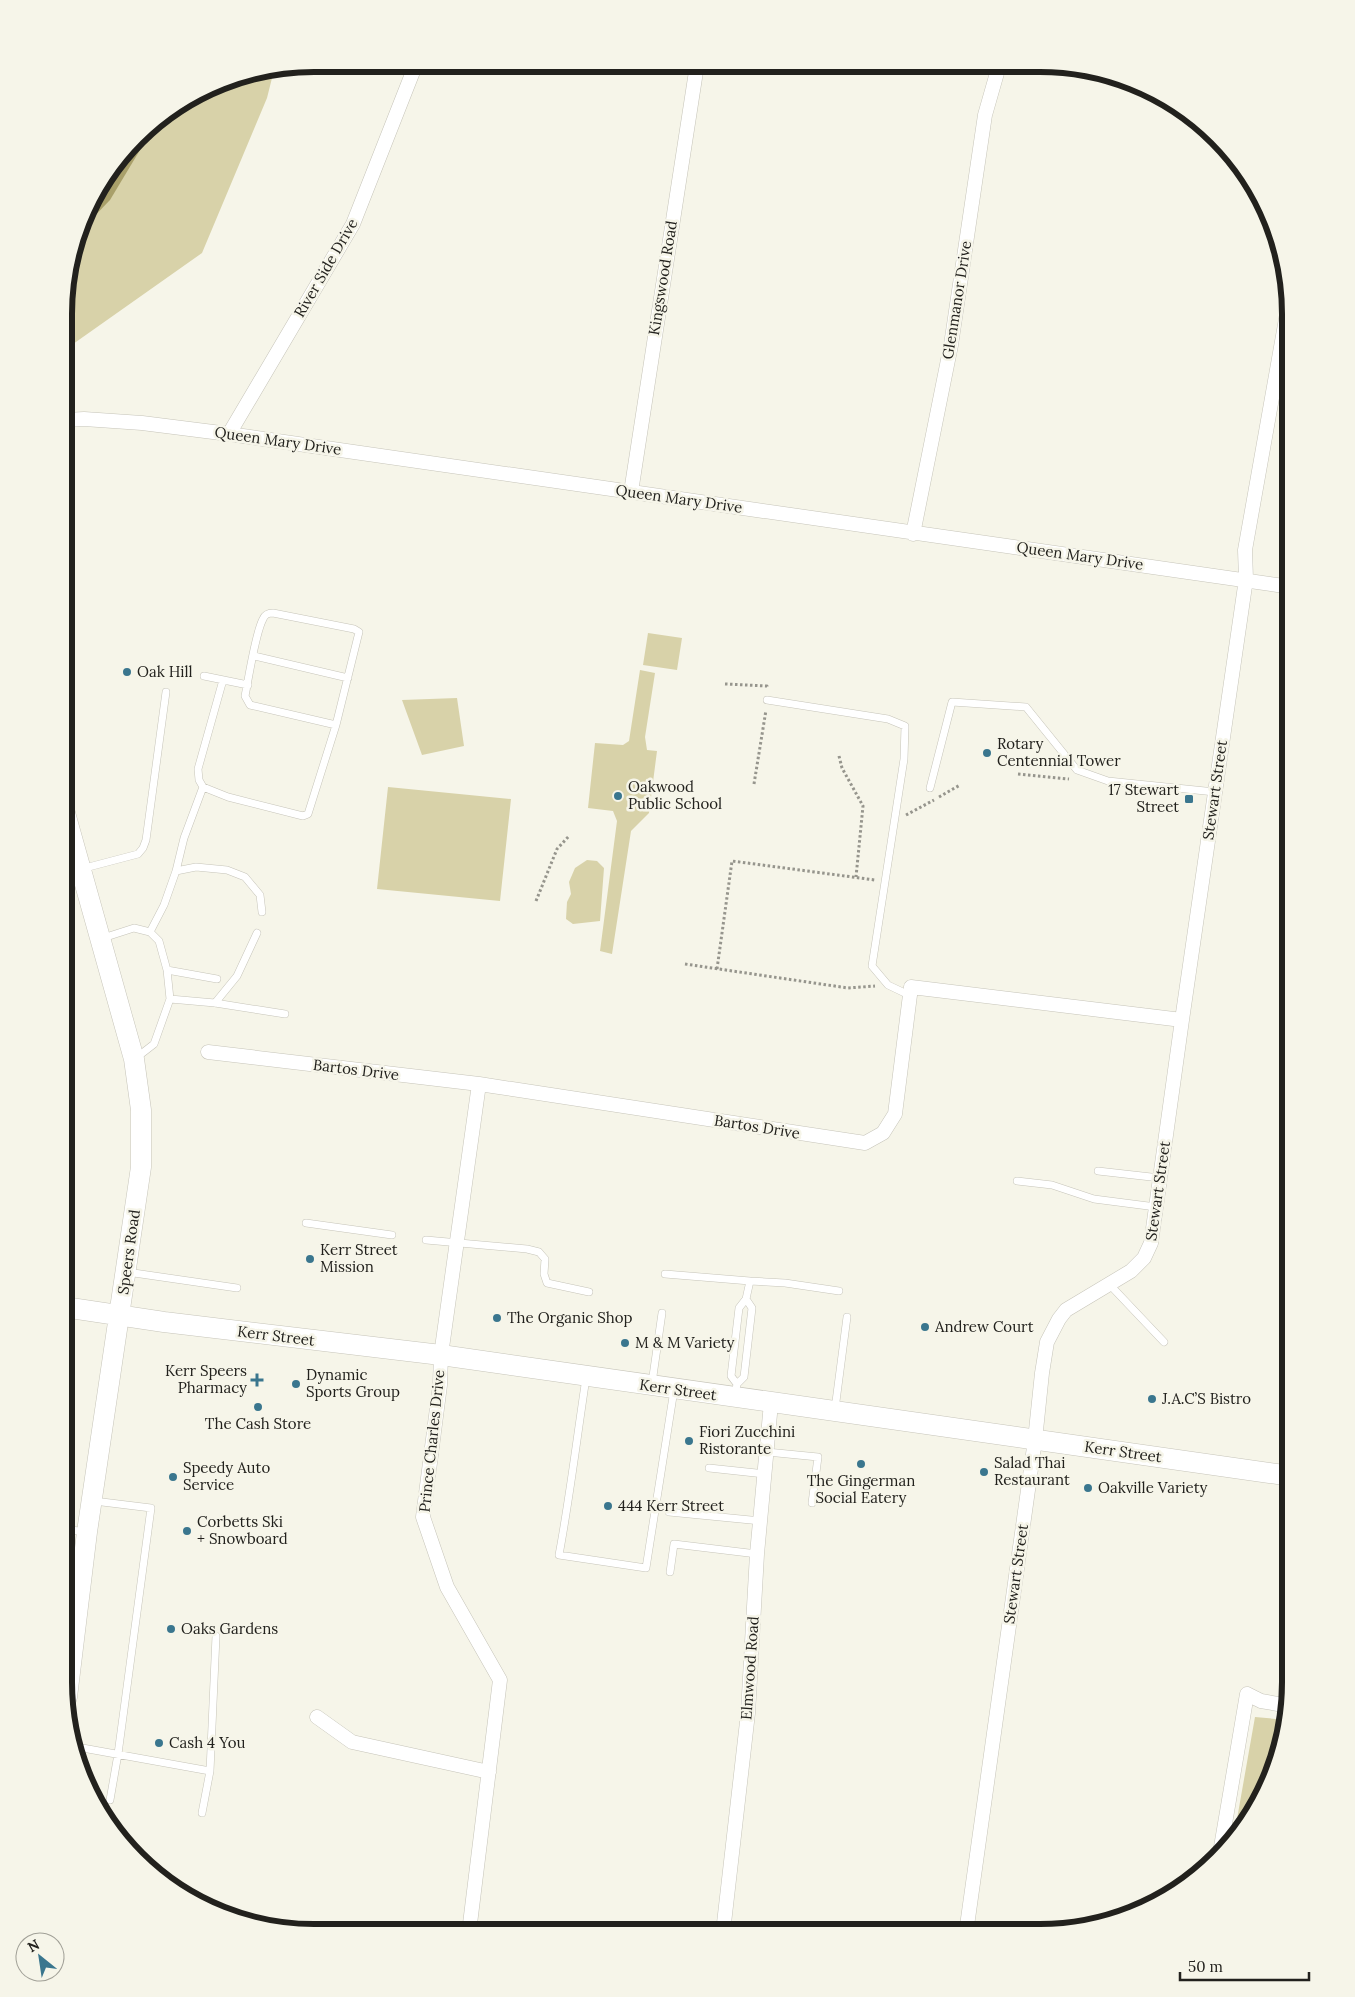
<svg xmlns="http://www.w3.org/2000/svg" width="1355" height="1997" font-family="Lora,serif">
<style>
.green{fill:#d8d2a9}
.water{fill:#a9a06a}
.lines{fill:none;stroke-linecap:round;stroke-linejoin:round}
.lane-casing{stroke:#c6c4b9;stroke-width:8}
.street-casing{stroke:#c6c4b9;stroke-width:15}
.secondary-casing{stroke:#c6c4b9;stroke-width:21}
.path{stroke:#96958d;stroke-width:3;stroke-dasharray:2.5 2.5;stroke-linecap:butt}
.lane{stroke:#fff;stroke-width:7}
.street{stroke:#fff;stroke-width:14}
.secondary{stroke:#fff;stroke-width:20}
.poi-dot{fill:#3a768e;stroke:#f6f5e9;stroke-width:2}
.labels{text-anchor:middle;stroke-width:5;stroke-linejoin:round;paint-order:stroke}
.street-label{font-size:15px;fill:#22211d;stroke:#f6f5e9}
.poi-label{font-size:15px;fill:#22211d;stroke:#f6f5e9;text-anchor:start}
.rim{fill:none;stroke:#22211d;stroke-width:6}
</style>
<rect width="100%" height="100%" fill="#f6f5e9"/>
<path class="green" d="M274,70L267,98L202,253L66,349V281L97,189L149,126L234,77Z
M648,633L682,638L677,670L643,665Z
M640,670L655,673L645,737L647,750L657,751L649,813L631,831L612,954L600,951L617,821L613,811L588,808L595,743L623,745L629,741Z
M457,698L464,746L422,755L402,700Z
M388,787L511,799L500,901L377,889Z
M587,860L597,861L604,868L600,921L573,924L566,919L567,902L571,894L569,882L575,868Z
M1255,1717L1287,1720L1278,1763L1249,1822L1235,1837L1234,1836Z"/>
<path class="water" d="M145,131L143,145L110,200L85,226L97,189Z"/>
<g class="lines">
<defs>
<path id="lane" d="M254,656L348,678
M204,676L248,685
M767,700L888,719L905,726L904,759L872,966L888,985L909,995
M203,787L199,780L198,769L223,680
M930,788L952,702L1026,707L1077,770L1108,781L1215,792
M81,869L138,854L143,848L146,840L166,692
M176,871L196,867L227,870L245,877L260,895L262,912
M150,932L164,905L176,871L184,838L203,787L228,797L299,815L303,816L308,814L336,725L359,632L354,629L273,613C268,613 265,614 263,619C255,634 249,677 245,696L250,705L336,725
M103,938L134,928L150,932L159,941L167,970L170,999L154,1044L136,1058
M167,970L217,979
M170,999L215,1003L285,1014
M215,1003L237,976L257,933
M1098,1171L1160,1178
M1017,1181L1052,1185L1094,1199L1156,1207
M306,1223L392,1235
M426,1240L527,1249L539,1252L545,1259L544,1274L547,1283L589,1292
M127,1272L237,1288
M665,1274L750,1281L746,1299
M750,1281L785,1283L839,1291
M1110,1285L1164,1342
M586,1378C577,1437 570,1496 559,1555L646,1568L674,1390
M652,1383L662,1313
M735,1395L737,1384L744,1377L752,1308L746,1299L739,1308L731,1376L737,1384
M835,1409L847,1317
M767,1452L818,1457L812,1503
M709,1468L765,1474
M94,1501L151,1508L118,1754L110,1800
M669,1512L761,1521
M64,1529L86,1532
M670,1572L674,1544L757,1554
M77,1747L210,1771
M202,1813L210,1771L216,1636"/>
<path id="street" d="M66,420L84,419L142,423L229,434L1291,587
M229,434L353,224L416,64
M631,492L697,65
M913,534L951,345L985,115L999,66
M208,1052L479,1084L865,1143L883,1133L895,1114L911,987L1182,1020
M317,1717L352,1742L489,1772
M1220,1853L1247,1694L1261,1701L1289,1706
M469,1932L500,1680L447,1587L423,1517L440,1385L441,1355L479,1084
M723,1932L748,1713L757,1554L771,1403
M966,1933L1035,1440L1042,1373L1047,1342L1059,1319L1066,1310L1131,1271L1144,1258L1151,1243L1182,1020L1246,579L1245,550L1289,302"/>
<path id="secondary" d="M65,813L134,1059L141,1110V1167L87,1532L67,1697
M64,1307L164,1322L441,1355L1291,1476"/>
</defs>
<use href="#lane" class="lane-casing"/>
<use href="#street" class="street-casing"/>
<use href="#secondary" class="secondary-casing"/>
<path class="path" d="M725,684L767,686V689
M839,756L842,768L863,806L856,877
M1018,774L1069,779
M754,784L766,710
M939,797L960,785
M906,815L934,800
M536,901L557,849L569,836
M685,964L848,988L875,986
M717,969L732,861L875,880"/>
<use href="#lane" class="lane"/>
<use href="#street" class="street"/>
<use href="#secondary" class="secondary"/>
</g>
<g class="poi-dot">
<circle cx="127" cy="672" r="5"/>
<circle cx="987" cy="753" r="5"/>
<circle cx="618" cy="796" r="5"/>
<rect x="1184" y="794" width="10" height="10" rx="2.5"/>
<circle cx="310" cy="1259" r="5"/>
<circle cx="497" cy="1318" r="5"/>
<circle cx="925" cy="1327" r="5"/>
<circle cx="625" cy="1343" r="5"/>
<path d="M254.5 1372.5h5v5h5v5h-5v5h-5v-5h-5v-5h5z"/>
<circle cx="296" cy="1384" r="5"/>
<circle cx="1152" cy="1399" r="5"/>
<circle cx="258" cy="1407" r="5"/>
<circle cx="689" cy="1441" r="5"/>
<circle cx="861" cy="1464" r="5"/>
<circle cx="984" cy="1472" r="5"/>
<circle cx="173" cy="1477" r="5"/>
<circle cx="1088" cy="1488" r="5"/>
<circle cx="608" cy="1506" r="5"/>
<circle cx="187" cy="1531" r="5"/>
<circle cx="171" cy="1629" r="5"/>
<circle cx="159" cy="1743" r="5"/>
</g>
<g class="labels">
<g class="street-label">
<text transform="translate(326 268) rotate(-60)" y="5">River Side Drive</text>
<text transform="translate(663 278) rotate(-81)" y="5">Kingswood Road</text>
<text transform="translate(957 300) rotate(-81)" y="5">Glenmanor Drive</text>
<text transform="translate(278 441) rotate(8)" y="5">Queen Mary Drive</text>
<text transform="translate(679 499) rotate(8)" y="5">Queen Mary Drive</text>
<text transform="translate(1080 556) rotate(8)" y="5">Queen Mary Drive</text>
<text transform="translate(1215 790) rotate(-82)" y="5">Stewart Street</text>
<text transform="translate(356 1070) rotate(7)" y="5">Bartos Drive</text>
<text transform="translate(757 1127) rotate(9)" y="5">Bartos Drive</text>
<text transform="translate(1158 1191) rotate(-82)" y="5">Stewart Street</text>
<text transform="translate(129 1252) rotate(-82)" y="5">Speers Road</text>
<text transform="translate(276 1336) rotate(7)" y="5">Kerr Street</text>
<text transform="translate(678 1390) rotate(8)" y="5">Kerr Street</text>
<text transform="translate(432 1441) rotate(-84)" y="5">Prince Charles Drive</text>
<text transform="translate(1123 1452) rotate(8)" y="5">Kerr Street</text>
<text transform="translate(1016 1574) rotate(-82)" y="5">Stewart Street</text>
<text transform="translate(750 1668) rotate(-86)" y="5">Elmwood Road</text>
</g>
<g class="poi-label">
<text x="137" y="677">Oak Hill</text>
<text x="997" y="749">Rotary<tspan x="997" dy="17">Centennial Tower</tspan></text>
<text x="628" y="792">Oakwood<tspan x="628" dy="17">Public School</tspan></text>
<text x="1179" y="795" text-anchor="end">17 Stewart<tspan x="1179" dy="17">Street</tspan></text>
<text x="320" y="1255">Kerr Street<tspan x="320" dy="17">Mission</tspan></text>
<text x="507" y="1323">The Organic Shop</text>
<text x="935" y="1332">Andrew Court</text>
<text x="635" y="1348">M &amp; M Variety</text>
<text x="247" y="1376" text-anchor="end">Kerr Speers<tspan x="247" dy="17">Pharmacy</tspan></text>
<text x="306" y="1380">Dynamic<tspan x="306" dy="17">Sports Group</tspan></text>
<text x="1162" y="1404">J.A.C’S Bistro</text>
<text x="258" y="1429" text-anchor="middle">The Cash Store</text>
<text x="699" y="1437">Fiori Zucchini<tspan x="699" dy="17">Ristorante</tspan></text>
<text x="994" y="1468">Salad Thai<tspan x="994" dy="17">Restaurant</tspan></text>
<text x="183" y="1473">Speedy Auto<tspan x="183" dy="17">Service</tspan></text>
<text x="861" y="1486" text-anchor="middle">The Gingerman<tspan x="861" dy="17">Social Eatery</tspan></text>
<text x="1098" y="1493">Oakville Variety</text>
<text x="618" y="1511">444 Kerr Street</text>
<text x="197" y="1527">Corbetts Ski<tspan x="197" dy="17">+ Snowboard</tspan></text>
<text x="181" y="1634">Oaks Gardens</text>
<text x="169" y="1748">Cash 4 You</text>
</g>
</g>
<path d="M0 0H1355V1997H0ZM314 72H1040A242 242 0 0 1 1282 314V1682A242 242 0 0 1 1040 1924H314A242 242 0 0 1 72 1682V314A242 242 0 0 1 314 72Z" fill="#f6f5e9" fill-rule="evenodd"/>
<path class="rim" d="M314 72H1040A242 242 0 0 1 1282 314V1682A242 242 0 0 1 1040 1924H314A242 242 0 0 1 72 1682V314A242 242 0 0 1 314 72Z"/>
<g transform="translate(40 1957) rotate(330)"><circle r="24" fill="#f6f5e9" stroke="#a1a097"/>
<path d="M0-4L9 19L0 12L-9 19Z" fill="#3a768e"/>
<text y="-8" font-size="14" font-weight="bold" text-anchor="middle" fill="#22211d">N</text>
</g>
<path d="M1180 1972v8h129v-8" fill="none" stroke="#22211d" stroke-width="2.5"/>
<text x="1188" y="1972" font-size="15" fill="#22211d" stroke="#f6f5e9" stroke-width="4" paint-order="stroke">50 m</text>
</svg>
